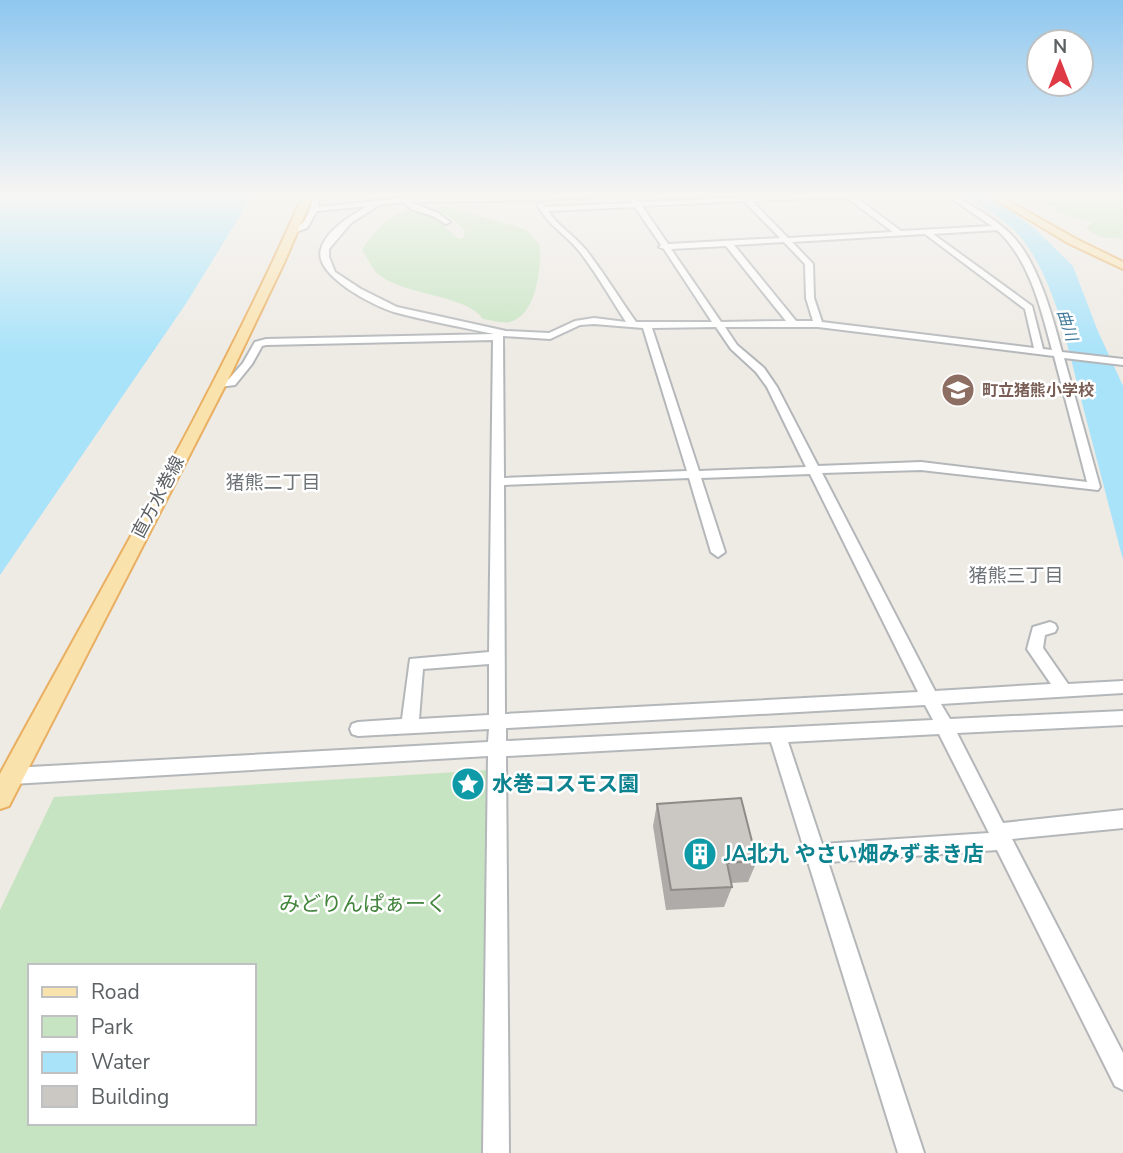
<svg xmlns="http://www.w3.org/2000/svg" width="1123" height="1153" font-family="'Nunito Sans','Noto Sans JP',sans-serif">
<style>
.green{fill:#c7e4c2;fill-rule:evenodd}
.water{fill:#a8e3fa}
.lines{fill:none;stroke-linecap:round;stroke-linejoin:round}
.minor-casing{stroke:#b4b7ba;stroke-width:4}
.major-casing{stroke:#e9af62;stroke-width:4}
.minor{fill:#fff;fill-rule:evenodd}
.major{fill:#fae2ad;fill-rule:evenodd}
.wall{fill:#afaba8}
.building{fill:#cbc7c3;stroke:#8e8b88;stroke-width:2}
.labels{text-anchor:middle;stroke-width:5;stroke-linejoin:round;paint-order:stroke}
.far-water-label{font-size:16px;font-style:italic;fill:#407a9a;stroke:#fff}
.far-education-label{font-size:16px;font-weight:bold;fill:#785e54;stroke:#fff;text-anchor:start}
.street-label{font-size:18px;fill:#5c6164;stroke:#fff}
.neighbourhood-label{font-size:19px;fill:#6d7376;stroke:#fff}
.near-culture-label{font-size:21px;font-weight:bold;fill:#0d838f;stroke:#fff;text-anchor:start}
.near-park-label{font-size:21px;fill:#42843b;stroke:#fff}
</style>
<rect width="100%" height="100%" fill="#eeeae4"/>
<path class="green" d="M1022,193H1123V239L1099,237L1086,228L1093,222L1056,212L1055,208Z
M445,206L525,229L540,245C541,267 537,315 510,322C502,324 492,320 483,319C466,294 400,295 377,273C371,267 367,257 362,250C374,228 409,194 435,216C443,224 449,232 459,239L464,237L465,231L452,218L434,209Z
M490,770L487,1153H0V910L54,797ZM30,966H254V1123H30Z"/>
<path class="water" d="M0,193H254L187,302L0,575Z
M956,193H978L1008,209L1034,228L1073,266L1097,329L1123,386V560C1109,506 1095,453 1081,399C1068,348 1055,280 1022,239C1005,218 979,205 956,193Z"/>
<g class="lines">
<defs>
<path id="minor" d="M313,193H319L318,207L405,198L601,193H632L639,202L741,198L740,196L743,194L748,197L882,193L879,195L854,196L901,231L992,226L943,193H950C973,207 999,220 1016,240C1039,267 1053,318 1062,352L1123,359V365L1064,358L1100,487L1098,490L921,470L822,473L935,691L1051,684L1027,649L1033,627L1050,622L1055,624L1057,628L1055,632L1045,635L1043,648L1068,684L1123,681V693L941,704L950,719L1123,711V725L957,733L1003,823L1123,810V828L1012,839L1123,1053V1090L1115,1086L997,850L828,862L924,1153H898L771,742L506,756L509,1153H483L488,756L12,784L6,782L3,776L6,770L12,768L488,742L489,729L358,736L352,734L350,729L352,724L358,722L402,719L410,659L489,652L493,340L266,345L262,346L252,364L235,385L219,387L214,384L228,380L243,363L255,342L266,339L494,334C461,327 427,321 394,312C374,306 313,275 321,249C327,229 352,215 368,206L317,211L307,228L290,234V230C308,225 311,210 313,193ZM627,195L632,203L545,207L542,203L537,204C546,224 566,234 580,252C597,274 611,299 626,322L594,318L575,321L549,333L506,331L397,307L361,289L335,272L329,257V249L351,223L379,205L403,202L411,209L433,216L446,224L450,222L438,213L410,202L538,200ZM846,197L893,232L788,238L752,201ZM744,201L780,238L668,244L642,206ZM635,207L661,245L659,247L664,249L712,322H636C619,298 604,273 586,250C574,235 557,226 548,211ZM997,230C1030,260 1041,309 1052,350L1043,349L1032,306L933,234ZM925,234L1025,309L1034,348L822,322L814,298L813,264L792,242ZM784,242L805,264L806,298L813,321H796L734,245ZM726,246L786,321L721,322L671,249ZM594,324L643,328L687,471L504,478L503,336L550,339L580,325ZM716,327L731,349L756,372L767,387L806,467L699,471L652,328ZM725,327H818L1054,356L1087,482L921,462L818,466L777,387L764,368L737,345ZM810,474L918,692L505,714L504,485L689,478L711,552L718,557L725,552L701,478ZM489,664V715L419,719L423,669ZM925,705L933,720L506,741V728ZM939,734L989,833L822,844L788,742Z"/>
<path id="major" d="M304,193H314L284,263L226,384L9,806L0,809V774C104,582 216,393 304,193Z
M985,193H995L1076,239L1123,262V269L1068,243Z"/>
</defs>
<use href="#minor" class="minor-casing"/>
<use href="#major" class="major-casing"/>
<use href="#minor" class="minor"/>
<use href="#major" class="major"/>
</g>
<path class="wall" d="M657,804L757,861L748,882L731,883L732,887L724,907L666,910L653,826Z"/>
<path class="building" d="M741,798L757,861L727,863L732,887L671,890L657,804Z"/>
<linearGradient id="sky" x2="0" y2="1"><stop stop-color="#8ec7ef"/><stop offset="0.55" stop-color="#f7f6f3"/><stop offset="1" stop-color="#f7f6f3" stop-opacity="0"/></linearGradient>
<rect width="1123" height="354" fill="url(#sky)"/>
<defs>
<symbol id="school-disc" viewBox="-11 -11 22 22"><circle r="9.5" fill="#8d6e63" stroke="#fff"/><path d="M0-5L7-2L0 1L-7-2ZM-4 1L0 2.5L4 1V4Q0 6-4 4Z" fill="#fff"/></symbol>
<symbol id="sight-disc" viewBox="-11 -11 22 22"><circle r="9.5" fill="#0f9aa8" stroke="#fff"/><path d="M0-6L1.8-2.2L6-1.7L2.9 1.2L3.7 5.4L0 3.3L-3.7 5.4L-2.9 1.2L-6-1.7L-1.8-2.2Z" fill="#fff"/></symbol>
<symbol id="building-disc" viewBox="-11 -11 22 22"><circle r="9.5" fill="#0f9aa8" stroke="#fff"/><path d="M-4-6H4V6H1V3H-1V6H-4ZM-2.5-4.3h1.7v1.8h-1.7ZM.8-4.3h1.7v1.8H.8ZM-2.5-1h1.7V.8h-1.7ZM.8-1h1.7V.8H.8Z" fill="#fff"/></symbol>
</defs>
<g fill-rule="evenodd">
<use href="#school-disc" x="939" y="371" width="38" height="38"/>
<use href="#sight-disc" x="449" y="765" width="38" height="38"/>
<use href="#building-disc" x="681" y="835" width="38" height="38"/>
</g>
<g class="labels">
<g class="far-water-label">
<text transform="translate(1068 325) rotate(72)" y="6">曲川</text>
</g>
<g class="far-education-label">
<text x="982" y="396">町立猪熊小学校</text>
</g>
<g class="street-label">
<text transform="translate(158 497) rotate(-62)" y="6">直方水巻線</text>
</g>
<g class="neighbourhood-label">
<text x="273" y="489">猪熊二丁目</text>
<text x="1016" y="582">猪熊三丁目</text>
</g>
<g class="near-culture-label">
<text x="492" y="791">水巻コスモス園</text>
<text x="724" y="861">JA北九 やさい畑みずまき店</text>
</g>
<g class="near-park-label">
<text x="363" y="911">みどりんぱぁーく</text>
</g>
</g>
<rect x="28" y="964" width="228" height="161" fill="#ffffff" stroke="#bec0c1" stroke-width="2"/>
<rect x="42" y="987" width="35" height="10" fill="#fae2ad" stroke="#bec0c1" stroke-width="2"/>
<text x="91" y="999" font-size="21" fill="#5c6164">Road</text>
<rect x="42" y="1016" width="35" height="21" fill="#c7e4c2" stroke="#bec0c1" stroke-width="2"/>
<text x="91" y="1034" font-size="21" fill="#5c6164">Park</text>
<rect x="42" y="1052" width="35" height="21" fill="#a8e3fa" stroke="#bec0c1" stroke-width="2"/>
<text x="91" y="1069" font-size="21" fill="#5c6164">Water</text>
<rect x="42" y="1086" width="35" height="21" fill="#cbc7c3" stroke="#bec0c1" stroke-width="2"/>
<text x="91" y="1104" font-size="21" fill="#5c6164">Building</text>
<g transform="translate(1060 63)"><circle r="33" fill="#ffffff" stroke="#bec0c1" stroke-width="2"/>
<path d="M0-5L12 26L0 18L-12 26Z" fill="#df3945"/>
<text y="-10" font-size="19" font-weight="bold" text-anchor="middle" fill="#5c6164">N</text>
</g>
</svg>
